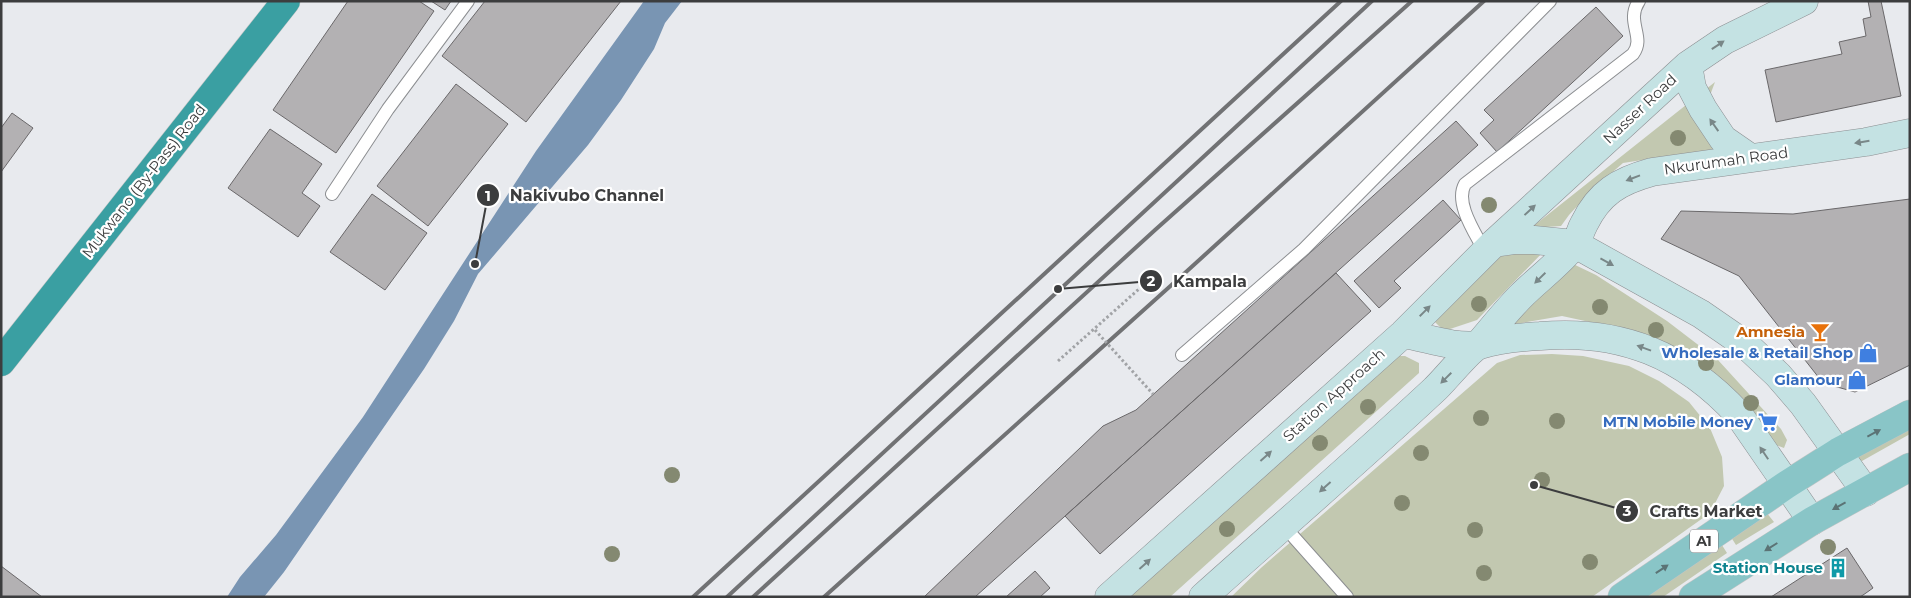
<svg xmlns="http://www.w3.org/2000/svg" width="1911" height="598" font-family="Montserrat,sans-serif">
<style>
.green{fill:#c2c8b0}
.water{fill:#7995b3}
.building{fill:#b3b1b3;stroke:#6a686a}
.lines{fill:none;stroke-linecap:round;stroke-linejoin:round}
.lane-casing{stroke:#8c8e91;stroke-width:14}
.secondary-casing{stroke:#8c8e91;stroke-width:29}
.primary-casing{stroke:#c4c5c5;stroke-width:29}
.highway-casing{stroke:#c4c5c5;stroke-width:29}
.path{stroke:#a1a3a6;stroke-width:3;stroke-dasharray:2.5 2.5;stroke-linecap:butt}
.lane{stroke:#fff;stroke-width:12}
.secondary{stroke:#c4e2e3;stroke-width:28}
.primary{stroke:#89c5c7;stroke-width:28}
.highway{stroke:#3a9fa2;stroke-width:28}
.rail{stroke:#717274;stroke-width:4}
.path-bridge{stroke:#a1a3a6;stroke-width:3;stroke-dasharray:2.5 2.5;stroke-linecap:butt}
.tree{fill:#848971}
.oneway{fill:#798788}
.oneway2{fill:#5b7375}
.labels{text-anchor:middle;stroke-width:4.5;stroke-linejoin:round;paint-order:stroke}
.shield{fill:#fff;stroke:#767778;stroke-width:1}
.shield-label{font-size:14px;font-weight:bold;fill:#3c3d3e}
.street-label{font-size:15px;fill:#3c3d3e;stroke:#fff}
.food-label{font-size:15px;font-weight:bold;fill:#c56008;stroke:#fff;text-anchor:end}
.shop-label{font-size:15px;font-weight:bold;fill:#366cbe;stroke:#fff;text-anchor:end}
.culture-label{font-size:15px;font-weight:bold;fill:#0d838f;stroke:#fff;text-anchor:end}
.leader{fill:none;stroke:#3c3d3e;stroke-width:2}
.callout-dot{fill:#3c3d3e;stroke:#fff;stroke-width:2}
.mark-label{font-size:15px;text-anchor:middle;font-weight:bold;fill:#fff}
.callout-label{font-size:16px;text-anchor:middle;font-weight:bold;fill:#3c3d3e;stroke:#fff;stroke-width:4.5;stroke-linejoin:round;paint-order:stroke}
</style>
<rect width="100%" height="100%" fill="#e8eaee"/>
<path class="green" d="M1715,82L1709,98L1722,152L1674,155L1623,163L1592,190L1569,215L1561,226L1531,228Z
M1546,249L1477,320L1444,331L1434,321L1501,256Z
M1571,263L1596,275L1667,321L1718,360L1781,429L1787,440L1784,448L1776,445L1636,332L1562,316L1504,326Z
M1552,354L1583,356L1629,366L1659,381L1689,402L1710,428L1722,457L1724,486L1710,513L1592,597H1231L1262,567L1497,363L1520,355Z
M1392,356H1405L1419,363V373L1170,597H1128Z
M1910,419V434L1862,461L1852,458Z
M1766,512L1774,522L1736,545L1729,534Z
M1720,542L1727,553L1663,597H1641Z"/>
<path class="water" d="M644,1H682L665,23L654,49L621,100L588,145L478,274L454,321L424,369L284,572L264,597H227L240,577L276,535L363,417L536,151Z"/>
<path class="building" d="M348,1H419L434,11L336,153L273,110Z
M431,1H451L445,10Z
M485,1H621L526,122L442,56Z
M1868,1H1881L1901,96L1776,122L1765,70L1842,54L1839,42L1866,36L1863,19L1871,17Z
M1596,7L1623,36L1497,152L1480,133L1494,120L1484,110Z
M456,84L508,124L428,226L377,186Z
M12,113L33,128L1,172V128Z
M1456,121L1478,145L975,597H924L1103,426L1136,410Z
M270,129L322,164L302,193L320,206L298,237L228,188Z
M372,194L427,233L385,290L330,252Z
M1910,199V365L1855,392L1823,383L1739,276L1661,239L1681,211L1793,214Z
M1443,200L1461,220L1394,281L1401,288L1379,308L1354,281Z
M1336,273L1371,311L1100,554L1065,516Z
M1847,548L1873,588L1866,593L1860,597H1771Z
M1,566L42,597H1Z
M1035,571L1050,588L1040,597H1006Z"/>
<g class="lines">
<defs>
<path id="lane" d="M332,194L388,109L468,1
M1485,252C1476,234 1454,203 1465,184L1633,54C1646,37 1625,22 1639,1
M1182,355L1304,249L1550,1
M1283,525L1347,597"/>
<path id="secondary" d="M1688,65L1692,88L1703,109L1723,139L1749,157
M1494,243L1688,65L1725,40L1804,1
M1403,334C1428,338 1453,348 1478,345C1492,329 1506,311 1521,296C1537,280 1561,262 1574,245C1579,239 1580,231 1584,224C1599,193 1619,181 1652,172L1866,142L1910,133
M1109,597L1403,334L1494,243L1515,240H1534L1575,244L1701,314L1746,345L1778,375L1803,404L1866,492
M1203,597C1280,528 1359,460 1434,390C1444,381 1470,348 1480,345C1498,339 1521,337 1540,336C1621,329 1684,355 1739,415L1812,521"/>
<path id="primary" d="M1622,597L1786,485L1838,452L1910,414
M1693,597L1812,521L1910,467"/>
<path id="highway" d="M1,362L286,1"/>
</defs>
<use href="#lane" class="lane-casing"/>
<use href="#secondary" class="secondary-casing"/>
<use href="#primary" class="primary-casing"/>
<use href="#highway" class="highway-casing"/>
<path class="path" d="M1058,361L1139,289"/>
<use href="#lane" class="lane"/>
<use href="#secondary" class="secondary"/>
<use href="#primary" class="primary"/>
<use href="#highway" class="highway"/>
<path class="rail" d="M693,597L1341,1
M727,597C943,399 1157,199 1372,1
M753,597L1155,230L1412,1
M824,597L1186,272L1484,1"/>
<path class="path-bridge" d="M1095,330L1153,394"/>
</g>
<g class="tree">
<circle cx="1678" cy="138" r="8"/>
<circle cx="1489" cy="205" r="8"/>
<circle cx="1479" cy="304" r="8"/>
<circle cx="1600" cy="307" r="8"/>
<circle cx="1656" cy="330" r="8"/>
<circle cx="1706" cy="363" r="8"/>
<circle cx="1751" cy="403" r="8"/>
<circle cx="1368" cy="407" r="8"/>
<circle cx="1481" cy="418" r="8"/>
<circle cx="1557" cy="421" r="8"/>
<circle cx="1320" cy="443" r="8"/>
<circle cx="1421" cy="453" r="8"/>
<circle cx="672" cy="475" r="8"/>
<circle cx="1542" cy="480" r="8"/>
<circle cx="1402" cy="503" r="8"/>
<circle cx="1227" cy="529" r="8"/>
<circle cx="1475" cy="530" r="8"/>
<circle cx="1828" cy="547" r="8"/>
<circle cx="612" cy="554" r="8"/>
<circle cx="1590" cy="562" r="8"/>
<circle cx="1484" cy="573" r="8"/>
</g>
<defs><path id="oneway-solid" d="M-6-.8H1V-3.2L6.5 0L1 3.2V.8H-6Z" transform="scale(1.25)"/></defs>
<g class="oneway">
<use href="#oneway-solid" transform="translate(1718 45) rotate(-34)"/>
<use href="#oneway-solid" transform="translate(1714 125) rotate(-125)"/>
<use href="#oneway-solid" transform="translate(1862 142) rotate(171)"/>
<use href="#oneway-solid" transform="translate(1633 178) rotate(159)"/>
<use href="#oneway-solid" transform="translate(1530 210) rotate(-43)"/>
<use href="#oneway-solid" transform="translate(1607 262) rotate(29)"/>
<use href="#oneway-solid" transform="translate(1540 278) rotate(136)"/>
<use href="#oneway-solid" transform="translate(1425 311) rotate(-45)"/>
<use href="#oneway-solid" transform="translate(1644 348) rotate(-160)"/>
<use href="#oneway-solid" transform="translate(1446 378) rotate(135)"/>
<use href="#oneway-solid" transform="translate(1764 453) rotate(-124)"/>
<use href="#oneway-solid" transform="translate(1266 456) rotate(-42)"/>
<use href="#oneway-solid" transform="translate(1325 487) rotate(138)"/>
<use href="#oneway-solid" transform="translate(1145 564) rotate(-42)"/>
</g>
<g class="oneway2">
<use href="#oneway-solid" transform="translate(1874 433) rotate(-28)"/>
<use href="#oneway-solid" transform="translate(1839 506) rotate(151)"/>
<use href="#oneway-solid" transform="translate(1771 547) rotate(148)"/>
<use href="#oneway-solid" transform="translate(1662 569) rotate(-34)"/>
</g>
<defs>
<symbol id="bar-bare" viewBox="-9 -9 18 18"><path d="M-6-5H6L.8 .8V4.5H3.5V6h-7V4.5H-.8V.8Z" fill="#e8710a" stroke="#fff" stroke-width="2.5" paint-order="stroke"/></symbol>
<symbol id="shop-bare" viewBox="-9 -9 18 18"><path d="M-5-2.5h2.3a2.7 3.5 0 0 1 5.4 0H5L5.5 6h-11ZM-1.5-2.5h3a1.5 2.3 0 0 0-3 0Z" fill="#3f7fe0" stroke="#fff" stroke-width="2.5" paint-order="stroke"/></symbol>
<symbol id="supermarket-bare" viewBox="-9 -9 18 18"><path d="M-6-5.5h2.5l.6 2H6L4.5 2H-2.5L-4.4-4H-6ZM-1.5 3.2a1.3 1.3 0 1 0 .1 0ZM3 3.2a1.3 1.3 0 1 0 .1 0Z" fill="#3f7fe0" stroke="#fff" stroke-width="2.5" paint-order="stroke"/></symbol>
<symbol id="building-bare" viewBox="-9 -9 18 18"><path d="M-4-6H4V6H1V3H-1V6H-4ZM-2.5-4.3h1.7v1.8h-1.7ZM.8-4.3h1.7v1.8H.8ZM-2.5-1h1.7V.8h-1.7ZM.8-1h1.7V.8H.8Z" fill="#0f9aa8" stroke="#fff" stroke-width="2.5" paint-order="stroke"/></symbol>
</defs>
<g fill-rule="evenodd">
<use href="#bar-bare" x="1806" y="318" width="28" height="28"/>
<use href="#shop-bare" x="1854" y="339" width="28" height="28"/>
<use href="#shop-bare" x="1843" y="366" width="28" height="28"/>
<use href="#supermarket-bare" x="1754" y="408" width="28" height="28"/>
<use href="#building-bare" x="1824" y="554" width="28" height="28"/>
</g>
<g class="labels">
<rect class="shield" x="1690" y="529.5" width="28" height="23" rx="4"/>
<g class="shield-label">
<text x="1704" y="546">A1</text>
</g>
<g class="street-label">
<text transform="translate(1640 109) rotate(-43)" y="5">Nasser Road</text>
<text transform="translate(1726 161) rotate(-8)" y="5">Nkurumah Road</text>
<text transform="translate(144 181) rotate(-52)" y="5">Mukwano (By-Pass) Road</text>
<text transform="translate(1334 395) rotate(-42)" y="5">Station Approach</text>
</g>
<g class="food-label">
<text x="1805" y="337">Amnesia</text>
</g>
<g class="shop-label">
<text x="1853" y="358">Wholesale &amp; Retail Shop</text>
<text x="1842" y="385">Glamour</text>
<text x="1753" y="427">MTN Mobile Money</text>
</g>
<g class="culture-label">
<text x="1823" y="573">Station House</text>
</g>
</g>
<path class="leader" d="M475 264L488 195M1058 289L1151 281M1534 485L1627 511"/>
<g class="callout-dot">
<circle cx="475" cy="264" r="5"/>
<circle cx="1058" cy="289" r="5"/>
<circle cx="1534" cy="485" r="5"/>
<circle cx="488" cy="195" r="12"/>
<circle cx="1151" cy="281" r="12"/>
<circle cx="1627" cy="511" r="12"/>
</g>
<g class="mark-label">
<text x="488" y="201">1</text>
<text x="1151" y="286">2</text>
<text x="1627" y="516">3</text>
</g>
<g class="callout-label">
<text x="587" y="201">Nakivubo Channel</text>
<text x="1210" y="287">Kampala</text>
<text x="1706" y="517">Crafts Market</text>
</g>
<rect width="1911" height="598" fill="none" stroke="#3c3d3e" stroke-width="5"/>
</svg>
